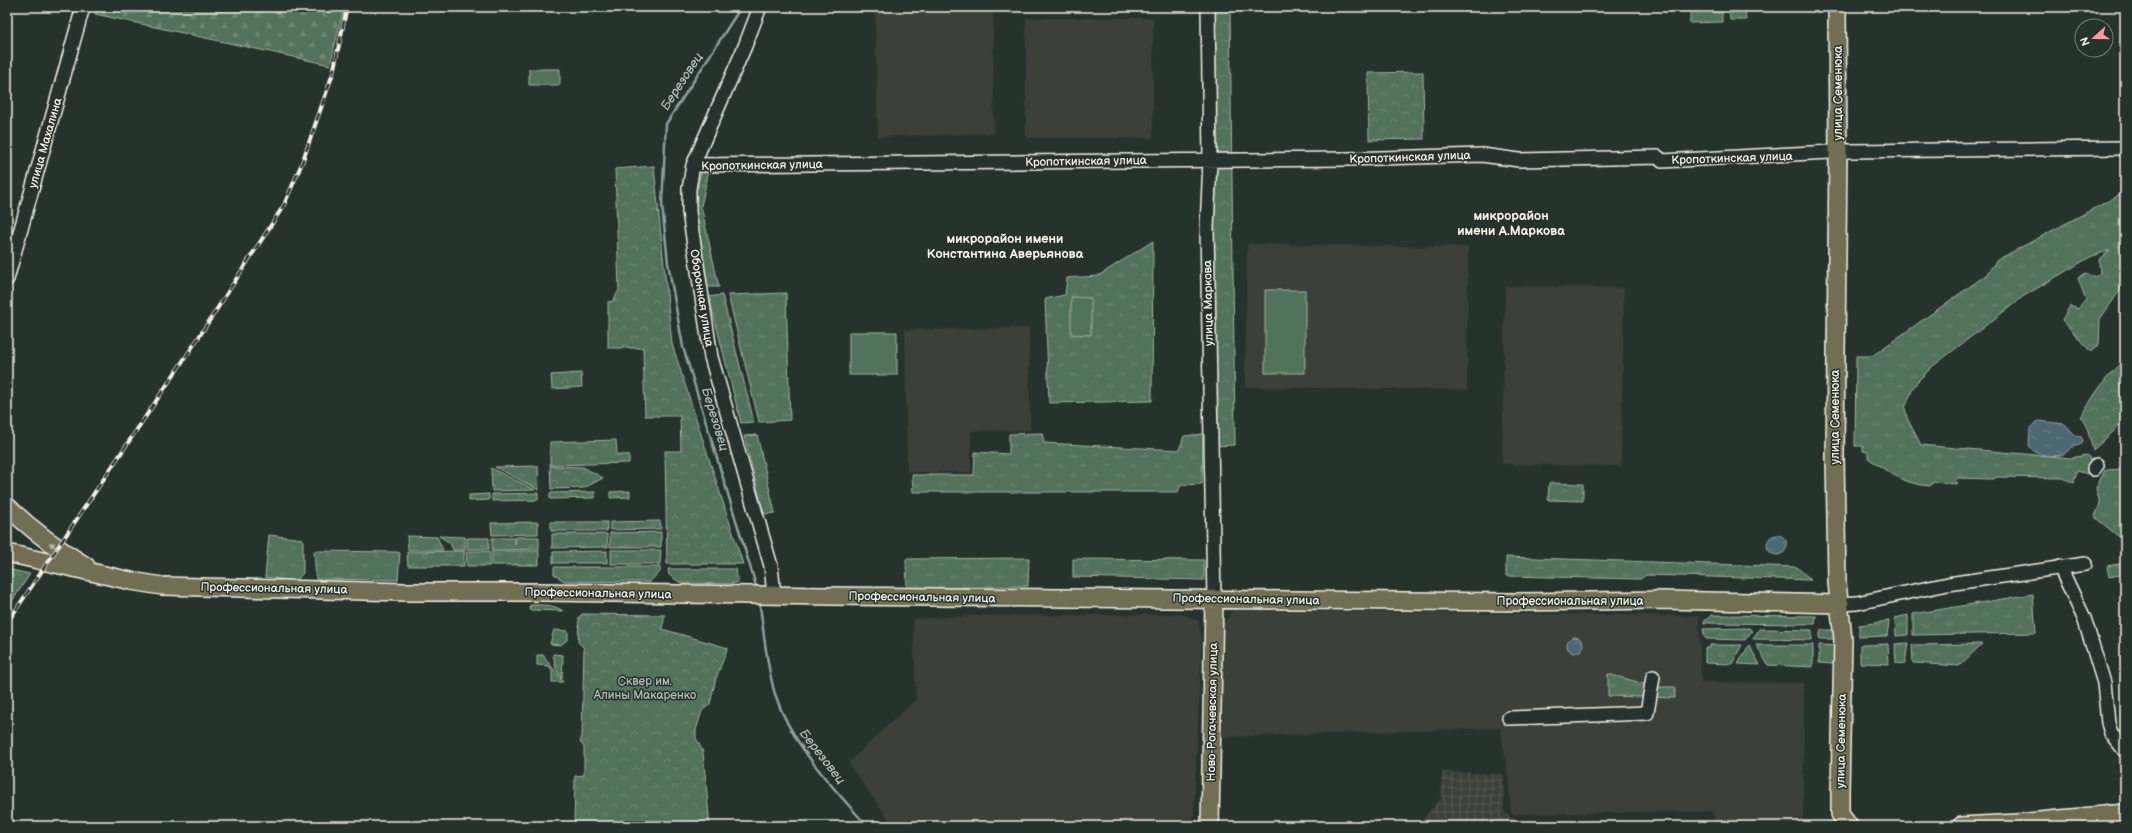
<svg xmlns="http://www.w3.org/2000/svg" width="2132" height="833" font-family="'Balsamiq Sans',sans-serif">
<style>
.built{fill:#3a4038}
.industrial{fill:url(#industrial-grid)}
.grass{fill:url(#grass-tufts);stroke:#a3b2a2}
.forest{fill:url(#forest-firs);stroke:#a3b2a2}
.park{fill:url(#park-crowns);stroke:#a3b2a2}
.garden{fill:#52725c;stroke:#a3b2a2}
.water{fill:url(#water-ripples);stroke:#909fa2}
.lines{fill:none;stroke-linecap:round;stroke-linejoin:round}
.stream{stroke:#909fa2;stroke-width:2.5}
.minor-casing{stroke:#f4f1e8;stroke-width:16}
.major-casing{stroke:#f4f1e8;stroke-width:20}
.minor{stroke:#26332d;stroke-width:13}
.major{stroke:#726e52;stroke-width:17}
.rail-casing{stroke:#f4f1e8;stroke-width:4}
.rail{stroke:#26332d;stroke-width:2.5;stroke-dasharray:8;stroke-linecap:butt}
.oneway{fill:#c0bdac}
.labels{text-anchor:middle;stroke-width:3;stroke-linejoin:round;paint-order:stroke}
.street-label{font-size:12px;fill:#f4f1e8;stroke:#26332d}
.park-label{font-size:12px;fill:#b3beb0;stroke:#26332d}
.water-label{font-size:13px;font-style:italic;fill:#b2bab9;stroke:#26332d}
.neighbourhood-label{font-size:13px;font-weight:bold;fill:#f4f1e8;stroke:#26332d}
</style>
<defs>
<pattern id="industrial-grid" width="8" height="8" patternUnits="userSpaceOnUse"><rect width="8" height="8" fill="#3a4038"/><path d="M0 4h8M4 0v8" fill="none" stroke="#575c55"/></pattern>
<pattern id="grass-tufts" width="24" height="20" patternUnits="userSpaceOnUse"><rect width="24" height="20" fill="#52725c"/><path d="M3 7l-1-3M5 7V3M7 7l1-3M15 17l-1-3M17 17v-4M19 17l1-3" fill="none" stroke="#6c8773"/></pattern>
<pattern id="forest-firs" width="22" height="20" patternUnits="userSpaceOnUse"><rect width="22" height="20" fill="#52725c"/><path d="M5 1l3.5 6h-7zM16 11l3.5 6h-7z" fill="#6c8773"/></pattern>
<pattern id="park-crowns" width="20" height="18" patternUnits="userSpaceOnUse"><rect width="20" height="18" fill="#52725c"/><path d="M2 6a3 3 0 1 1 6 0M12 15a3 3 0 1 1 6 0" fill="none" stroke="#6c8773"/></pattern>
<pattern id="water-ripples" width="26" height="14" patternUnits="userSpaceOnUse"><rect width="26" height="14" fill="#4e6873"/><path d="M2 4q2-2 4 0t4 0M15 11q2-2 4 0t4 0" fill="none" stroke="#687e87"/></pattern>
</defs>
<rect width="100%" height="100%" fill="#26332d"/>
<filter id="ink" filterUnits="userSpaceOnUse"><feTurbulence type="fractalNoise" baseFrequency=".025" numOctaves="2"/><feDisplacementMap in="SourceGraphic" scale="8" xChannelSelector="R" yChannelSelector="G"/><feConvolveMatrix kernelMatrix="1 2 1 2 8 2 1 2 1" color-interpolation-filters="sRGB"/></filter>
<g filter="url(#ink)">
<path class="built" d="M875,7H993L994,133L878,137Z
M1026,18H1153V138H1026Z
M1247,244L1468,247L1467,390L1245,387Z
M1505,286L1624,288L1621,466L1502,464Z
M1029,328L1030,430L971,431V472H907L905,330Z
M1233,610L1699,616L1701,682L1804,683L1803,826H1717L1712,811L1511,814L1508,774L1500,728L1222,737L1224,623Z
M1182,614L1198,621L1202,639L1193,826H894L848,763L916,699L913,619L971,616Z"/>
<path class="industrial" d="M1442,772L1504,774V812L1517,822L1579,820L1580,826H1421L1420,823L1441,798Z"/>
<path class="grass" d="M702,168L709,170L701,206L719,287H707L692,208Z
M2125,192V283L2100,319L2099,344L2091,352L2062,320L2070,306L2078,309L2086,300L2078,278L2086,273L2095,277L2100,273L2099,260L2110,250L2090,257L2024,296L1933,366L1917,382L1913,388L1905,408L1907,418L1921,445L2071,458L2086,455L2090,458V467L2088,474L2077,471L2074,483L2063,478L1997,477L1993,479L1957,478L1956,484L1933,482L1930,486C1903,484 1890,473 1868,458V452L1863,451V446H1855L1856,356H1872L1986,275L1997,260Z
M1153,241L1152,401L1049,403L1045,299L1065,295L1067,278L1098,276Z
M786,293L790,420L759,422L728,295Z
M722,295L754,422L741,423L709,297Z
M1042,433L1044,443L1179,450L1184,436L1203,434L1202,484L1181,485L1178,492H913L912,475H974L975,452L1009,454V434Z
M757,435L775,513L764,514L744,436Z
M616,440L617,455H629V463L550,465V442Z
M538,466L539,490L495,467Z
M491,468L535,490L492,491Z
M2125,469V540H2123L2097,519L2095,516L2100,504L2096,488L2105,470Z
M630,491V497L610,498V492Z
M595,492V498L550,499V493Z
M538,493V500L492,501V494Z
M489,494V500L469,501V495Z
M660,521L661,529L610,530V522Z
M538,522V534L492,535L491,523Z
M551,522H607V531H551Z
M661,532V547H610V533Z
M552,534H607L608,547L552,548Z
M269,535L303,539V573L296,581L265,577Z
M407,536L437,537L443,550H408Z
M439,536L465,537V550H453L450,543Z
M516,537H539V549L492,550V538H515V545Z
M467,538H489V549H467Z
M611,550H661L660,564H611Z
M314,551L396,552L400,553L398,580L316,579Z
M464,551V566H408L407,552Z
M466,551H490V566H467Z
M492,551H539V565H516V563L515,565H492Z
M607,551V563H553V552Z
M1506,557L1797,567L1811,580L1646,575L1640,579L1506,576Z
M1029,558L1028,586L907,589L906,559Z
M1073,559L1204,560V580L1073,577Z
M2125,563V574L2109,577L2107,566Z
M554,567H660V572L649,582L564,581L554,574Z
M7,569L30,574L7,609Z
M668,569H736L738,582L731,584L681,583L669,575Z
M2033,594L2036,633L1913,635V614Z
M530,605C542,605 553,604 563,611L529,610Z
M1712,615L1816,616L1815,624L1704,623V621Z
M1908,615V635L1896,636L1895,618Z
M1889,621L1887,636L1859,637V625Z
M1749,628L1752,631L1745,640L1707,639L1705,638L1703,629Z
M1759,629L1812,630V640L1753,639Z
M554,630L568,631V639L561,645L550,644Z
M1821,630H1837L1836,639H1819Z
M1908,643L1905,664L1896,663L1895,644Z
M1888,644L1889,664L1860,663V645Z
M1982,644L1959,666L1913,663L1912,645Z
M1710,645H1742L1732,664L1705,663V648H1710Z
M1749,645L1760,665L1738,664Z
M1756,645H1813V667L1768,665Z
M1819,645L1839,646V657L1833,664L1819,663Z
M553,654L563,655L562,679L556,669Z
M537,655H543L563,682H552V670L549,666L537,665Z
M1608,674L1656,687H1675V698L1608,696Z"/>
<path class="forest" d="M97,7H344L330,65L95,14Z"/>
<path class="park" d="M1212,7H1230L1235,445L1214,446Z
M1722,7V22L1690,23V8Z
M1729,7H1745L1746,20H1730Z
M1423,72L1424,139L1369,140L1368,73Z
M654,166L672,344L743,564H667L665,451H681L680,416H645L643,348H608V302L613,301L619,290L615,169Z
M2125,359V421L2093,450L2087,428L2081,417C2093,396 2106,376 2125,359Z
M581,373L582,387L552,389L551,375Z
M550,466L583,467L603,478L584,488L551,489Z
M1549,483L1583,484V501L1548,500Z
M582,614L665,615L662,629L728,648L716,678L710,704L702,711L696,730V738L703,752L710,826H574L575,776L584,775V747L580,742L582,737L584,648L578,642L579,617Z"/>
<path class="garden" d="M529,69H560V85H529Z
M1265,290H1305V373H1265Z
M1071,297L1091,298V335L1071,334Z
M849,332H897V375H849Z"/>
<path class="water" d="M2040,421L2065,424L2075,435L2080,436L2083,440L2082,444L2071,448L2063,455C2053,456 2034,457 2029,445L2030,428L2036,422Z
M1767 545a10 10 0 1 1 20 0a10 10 0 1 1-20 0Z
M1567 645a8 8 0 1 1 16 0a8 8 0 1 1-16 0Z"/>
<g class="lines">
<path class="stream" d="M741,7L666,124L662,205L668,263L683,347L757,589
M759,600C764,631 766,664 775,694C792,746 832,786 867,826"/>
<defs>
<path id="minor" d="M760,7L745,46L693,165L689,189V212L711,357L771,566L774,595
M1208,7L1210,160L1207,228L1214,599
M693,165L1347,159L1482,155L1519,160L1658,157L1662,161L1850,151L2125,148
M7,279L83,7
M2094,469L2097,465
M2060,567L2084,618L2104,683L2108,723L2111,733L2125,751
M1840,604L1857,603L1948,584L2085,564
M1509,718L1647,713L1653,677"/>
<path id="major" d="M1837,7L1838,152L1835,457L1837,582L1843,639L1840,792V814L1849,826
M7,506C31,530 56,548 86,566
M7,553L131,581L162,586L201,587L406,592H540L829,596L1517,602L1663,600L1840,604
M1210,826L1214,599
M1961,826L2017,823L2125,813"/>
</defs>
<use href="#minor" class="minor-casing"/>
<use href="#major" class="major-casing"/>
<use href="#minor" class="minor"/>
<use href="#major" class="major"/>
<defs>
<path id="rail" d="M7,623L195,343L284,205L302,163L333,73L347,7"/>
</defs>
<use href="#rail" class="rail-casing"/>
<use href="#rail" class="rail"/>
</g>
<defs><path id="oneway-solid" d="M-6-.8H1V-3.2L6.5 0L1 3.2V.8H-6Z"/></defs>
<use class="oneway" href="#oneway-solid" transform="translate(54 546) rotate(-144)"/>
</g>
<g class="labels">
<g class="street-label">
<text transform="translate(1838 93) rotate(-90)" y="4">улица Семенюка</text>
<text transform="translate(45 143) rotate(-74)" y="4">улица Махалина</text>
<text transform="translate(1410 157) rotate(-2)" y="4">Кропоткинская улица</text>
<text transform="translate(1732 158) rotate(-2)" y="4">Кропоткинская улица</text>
<text transform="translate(1086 161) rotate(-1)" y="4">Кропоткинская улица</text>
<text transform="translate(762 165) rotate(-1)" y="4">Кропоткинская улица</text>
<text transform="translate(702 298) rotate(81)" y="4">Оборонная улица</text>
<text transform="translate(1208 303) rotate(-91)" y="4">улица Маркова</text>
<text transform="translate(1835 417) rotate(-90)" y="4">улица Семенюка</text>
<text transform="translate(274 588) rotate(1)" y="4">Профессиональная улица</text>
<text transform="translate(598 593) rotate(1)" y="4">Профессиональная улица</text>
<text transform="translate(922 597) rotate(1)" y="4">Профессиональная улица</text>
<text transform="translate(1246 599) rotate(1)" y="4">Профессиональная улица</text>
<text x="1570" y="605">Профессиональная улица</text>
<text transform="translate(1212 712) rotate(-89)" y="4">Ново-Рогачевская улица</text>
<text transform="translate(1841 741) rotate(-89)" y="4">улица Семенюка</text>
</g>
<g class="park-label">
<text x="645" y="685">Сквер им.<tspan x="645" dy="14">Алины Макаренко</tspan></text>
</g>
<g class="water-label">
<text transform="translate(681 81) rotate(-57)" y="5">Березовец</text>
<text transform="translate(716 419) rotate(73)" y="5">Березовец</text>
<text transform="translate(823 756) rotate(52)" y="5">Березовец</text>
</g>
<g class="neighbourhood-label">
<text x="1511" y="220">микрорайон<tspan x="1511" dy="15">имени А.Маркова</tspan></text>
<text x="1005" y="243">микрорайон имени<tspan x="1005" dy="15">Константина Аверьянова</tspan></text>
</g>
</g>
<rect width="2132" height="833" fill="none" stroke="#26332d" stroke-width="24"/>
<rect x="12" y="12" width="2108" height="809" fill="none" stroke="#f4f1e8" stroke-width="1.5" filter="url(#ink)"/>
<g transform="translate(2094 38) rotate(249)"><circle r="19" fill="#26332d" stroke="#787f78"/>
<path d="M0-3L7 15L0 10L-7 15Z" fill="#ff9aa2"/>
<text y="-6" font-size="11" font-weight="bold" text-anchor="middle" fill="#f4f1e8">N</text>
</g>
</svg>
